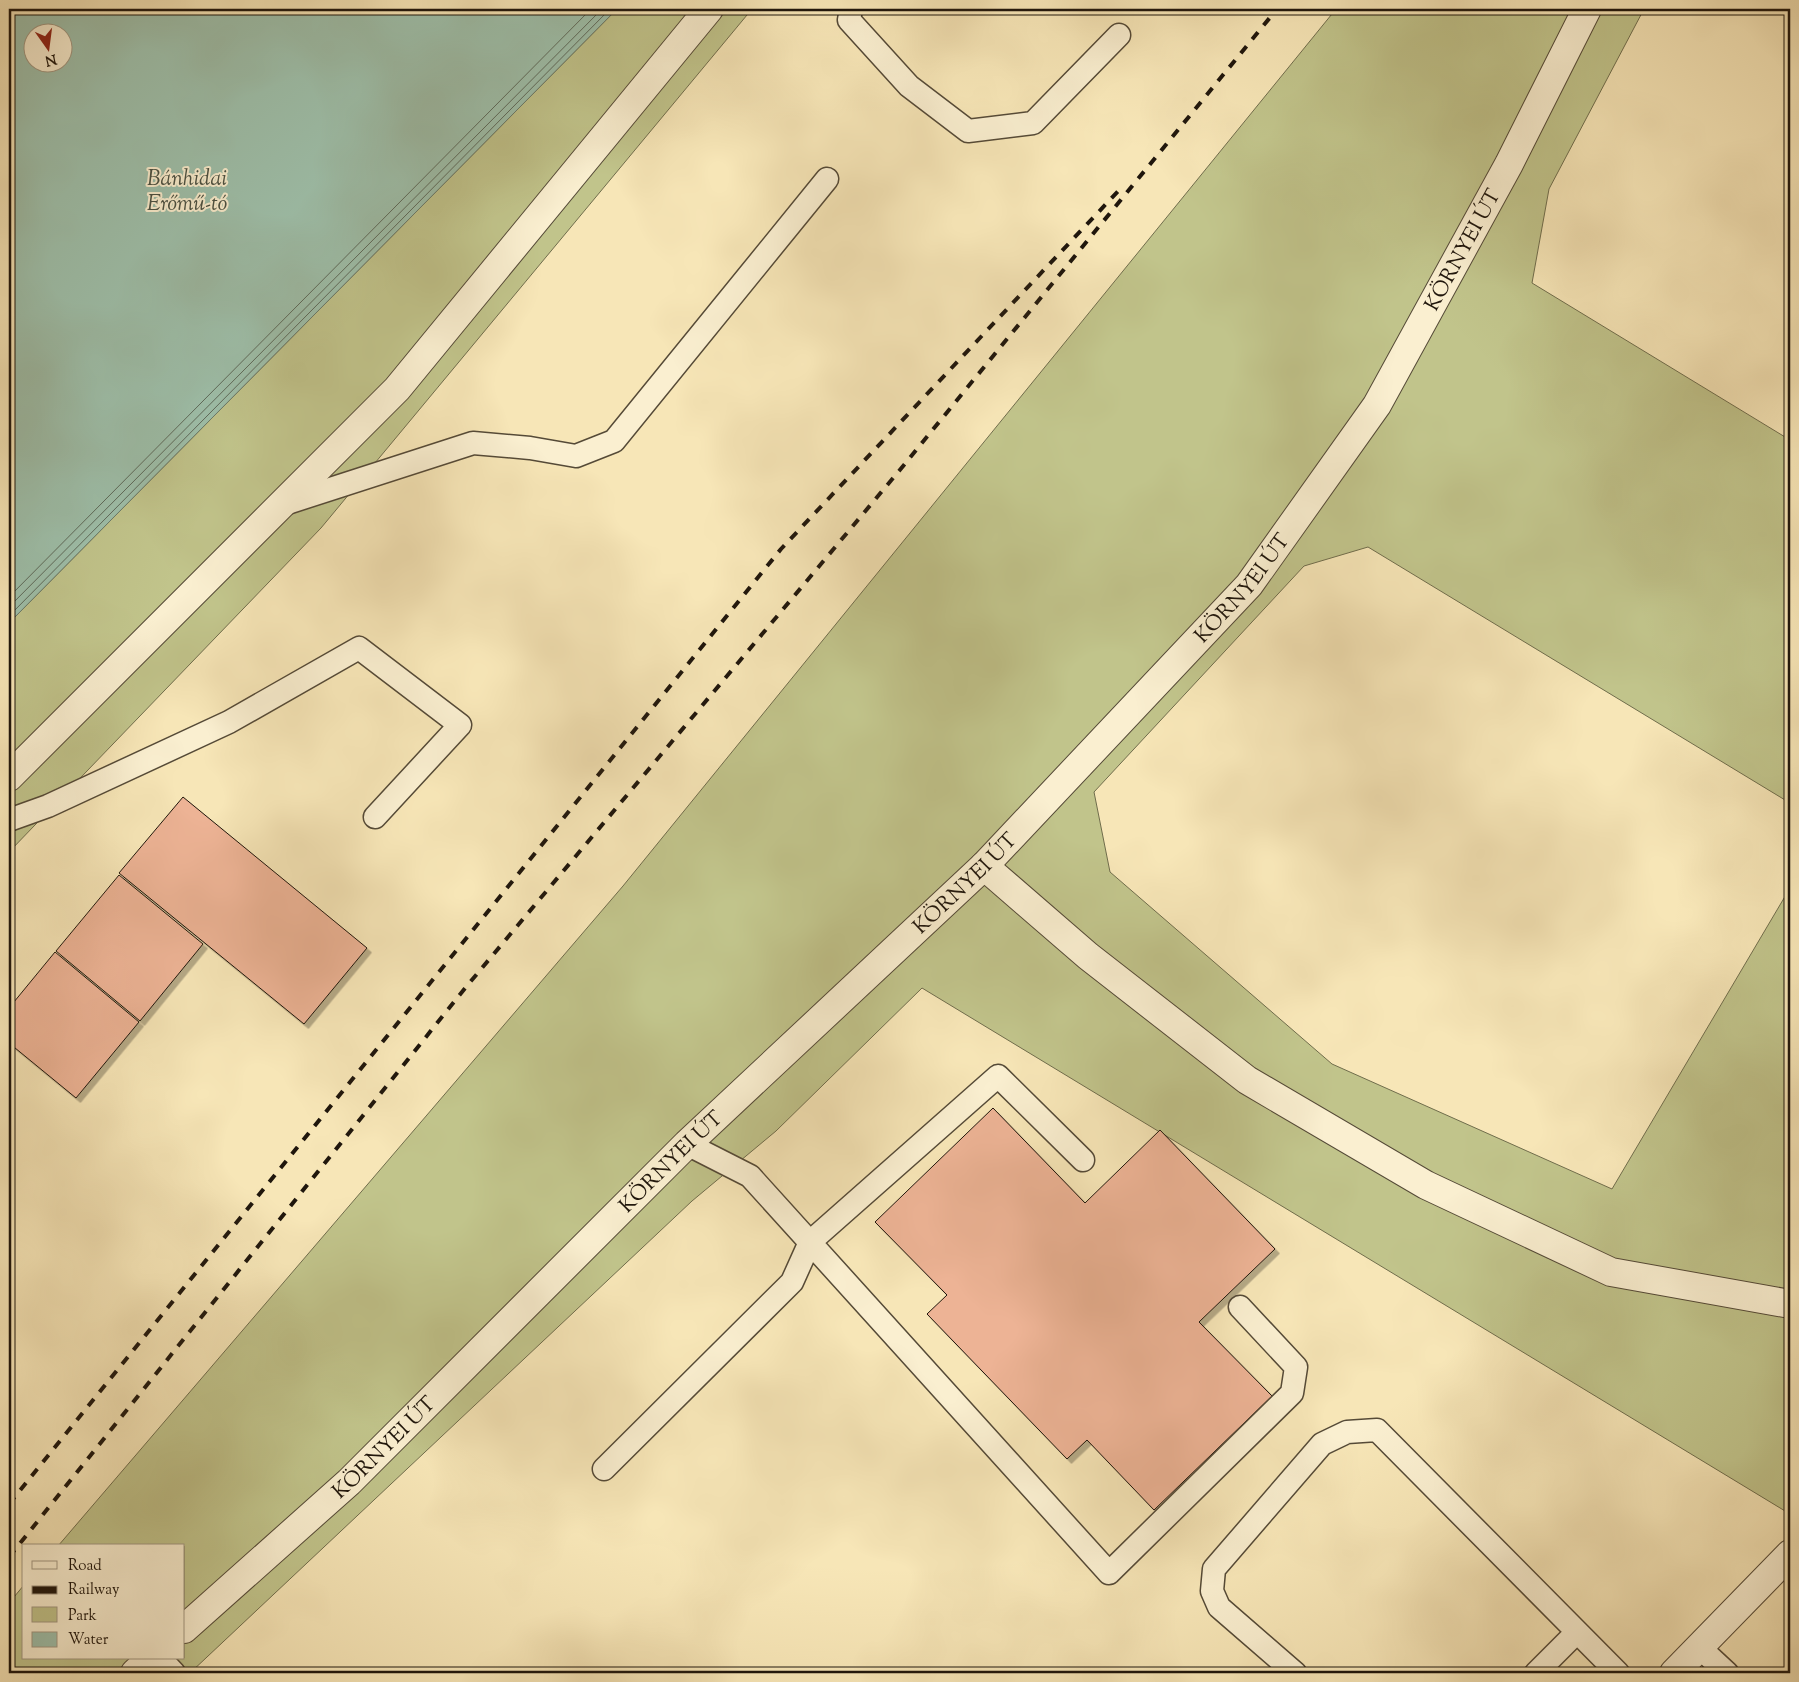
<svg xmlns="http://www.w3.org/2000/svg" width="1799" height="1682" font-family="'Sorts Mill Goudy',serif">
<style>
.green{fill:#c1c48b;stroke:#706d4c}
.water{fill:#9ec0ab;stroke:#6b7c6b;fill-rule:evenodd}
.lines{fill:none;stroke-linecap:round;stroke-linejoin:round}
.shore{stroke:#5e6b5c;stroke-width:1}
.building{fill:#edb395;stroke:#1f160c;filter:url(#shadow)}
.service-casing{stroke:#554a37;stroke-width:25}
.minor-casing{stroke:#554a37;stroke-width:30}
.service{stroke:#faefd0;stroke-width:22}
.minor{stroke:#faefd0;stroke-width:28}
.rail{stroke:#1f160c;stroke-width:4;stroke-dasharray:9 9;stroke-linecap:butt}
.labels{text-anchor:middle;stroke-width:4;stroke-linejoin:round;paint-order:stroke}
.street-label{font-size:21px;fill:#1f160c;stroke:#faefd0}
.water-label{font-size:22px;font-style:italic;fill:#4b5244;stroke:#faefd0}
</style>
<defs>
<filter id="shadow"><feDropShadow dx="4.5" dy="4.5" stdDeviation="0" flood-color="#0004"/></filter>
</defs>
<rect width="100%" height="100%" fill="#f7e6b7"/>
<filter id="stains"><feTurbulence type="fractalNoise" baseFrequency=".004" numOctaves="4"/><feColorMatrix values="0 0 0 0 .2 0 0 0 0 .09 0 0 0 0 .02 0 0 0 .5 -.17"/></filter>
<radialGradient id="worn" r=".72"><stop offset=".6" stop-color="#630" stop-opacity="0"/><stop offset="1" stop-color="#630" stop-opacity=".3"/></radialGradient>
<path class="green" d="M617,9H752L321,528L9,852V623Z
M1336,9H1644L1549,189L1532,283L1790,440V803L1368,547L1304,566L1094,792L1110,872L1332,1064L1612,1189L1790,888V1514L922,988L776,1131L692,1201L190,1673H9V1603L24,1585V1658H184V1546H58L623,886Z"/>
<path class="water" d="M9,9H617L9,623ZM32,32H62V62H32Z"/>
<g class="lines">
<path class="shore" d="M9,597L591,9
M9,607L602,9
M9,616L610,9"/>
</g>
<path class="building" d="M183,797L367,948L304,1024L119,873Z
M119,875L203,944L140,1021L56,951Z
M55,952L139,1022L76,1098L9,1043V1008Z
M993,1108L1085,1203L1160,1130L1275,1249L1199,1322L1272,1396L1154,1510L1087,1440L1067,1459L927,1314L947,1295L875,1222Z"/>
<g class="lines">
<defs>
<path id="service" d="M851,9L849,20L909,86L968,131L1033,123L1119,35
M281,505L473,443L530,448L576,456L614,441L827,179
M9,820L48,806L229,722L359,648L460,725L375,817
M687,1144L750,1176L1109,1573L1292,1393L1296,1367L1240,1307
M604,1469L792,1282L810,1242L998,1076L1083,1160
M1699,1647L1727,1673
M160,1658L174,1673
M1295,1673L1219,1607L1212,1591L1214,1569L1322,1444L1347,1432L1377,1430L1618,1673
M1536,1673L1577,1632"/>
<g id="minor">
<path d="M9,777L397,389L709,9"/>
<path d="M984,866L1088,956L1247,1080L1426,1185L1611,1272L1790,1304"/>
<path id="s1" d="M184,1629L349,1482L687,1144L984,866L1249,585L1377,405L1509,164L1587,9"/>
<path d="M135,1673L151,1658"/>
<path d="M1674,1673L1790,1554"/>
</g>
</defs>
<use href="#service" class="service-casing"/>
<use href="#minor" class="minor-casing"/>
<use href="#service" class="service"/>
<use href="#minor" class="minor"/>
<path class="rail" d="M9,1504L781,549L1123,186
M9,1557L466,987L899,471L1277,9"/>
</g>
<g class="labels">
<g class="street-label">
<text dy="7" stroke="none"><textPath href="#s1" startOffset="1890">KÖRNYEI ÚT</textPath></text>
<text dy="7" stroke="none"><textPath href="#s1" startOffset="1485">KÖRNYEI ÚT</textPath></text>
<text dy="7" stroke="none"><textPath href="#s1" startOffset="1080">KÖRNYEI ÚT</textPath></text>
<text dy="7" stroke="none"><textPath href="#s1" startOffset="675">KÖRNYEI ÚT</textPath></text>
<text dy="7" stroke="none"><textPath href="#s1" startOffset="270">KÖRNYEI ÚT</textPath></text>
</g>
<g class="water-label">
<text x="187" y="185">Bánhidai<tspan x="187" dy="25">Erőmű-tó</tspan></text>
</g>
</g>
<rect width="1799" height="1682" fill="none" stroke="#f7e6b7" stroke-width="30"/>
<rect x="10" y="10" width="1779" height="1662" fill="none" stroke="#1f160c" stroke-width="2.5"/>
<rect x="15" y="15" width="1769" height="1652" fill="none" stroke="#1f160c"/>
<rect x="22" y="1544" width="162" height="115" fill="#faefd0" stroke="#a29882"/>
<rect x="32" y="1561" width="25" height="8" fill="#faefd0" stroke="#a29882"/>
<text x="68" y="1570" font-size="15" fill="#1f160c">Road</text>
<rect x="32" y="1586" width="25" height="8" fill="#1f160c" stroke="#a29882"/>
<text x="68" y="1594" font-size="15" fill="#1f160c">Railway</text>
<rect x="32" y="1607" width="25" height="15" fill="#c1c48b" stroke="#a29882"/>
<text x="68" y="1620" font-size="15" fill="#1f160c">Park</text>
<rect x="32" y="1632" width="25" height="15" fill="#9ec0ab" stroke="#a29882"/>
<text x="68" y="1644" font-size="15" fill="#1f160c">Water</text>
<g transform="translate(48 48) rotate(166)"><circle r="24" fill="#faefd0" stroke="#a29882"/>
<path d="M0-4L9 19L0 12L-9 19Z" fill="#8f2418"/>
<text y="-8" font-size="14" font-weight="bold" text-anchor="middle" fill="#1f160c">N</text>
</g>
<rect width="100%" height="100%" filter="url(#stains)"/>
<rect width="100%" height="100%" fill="url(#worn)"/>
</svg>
